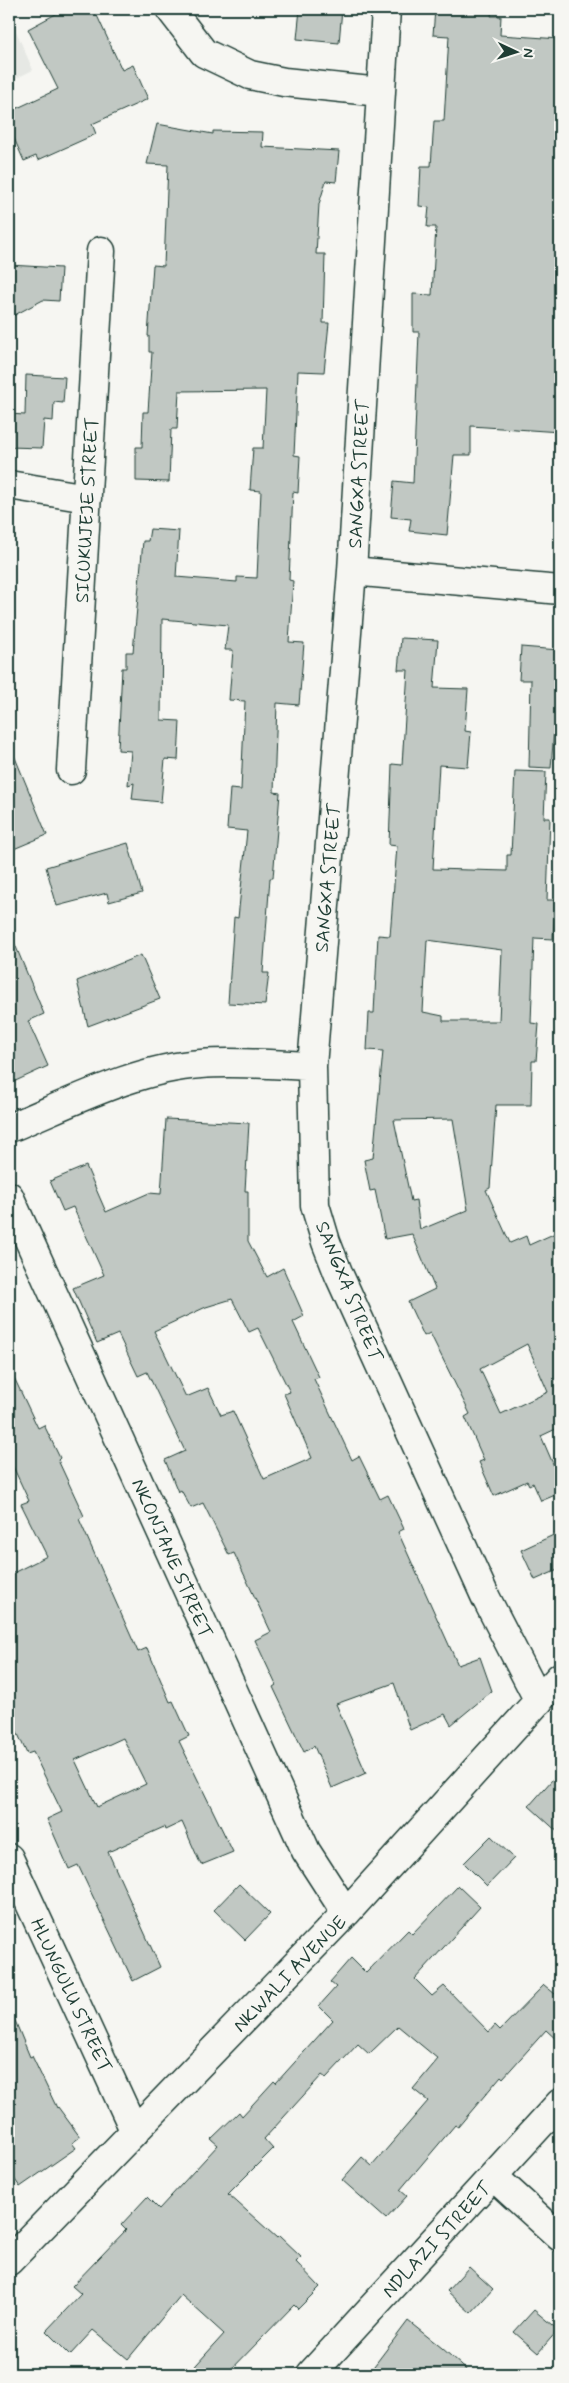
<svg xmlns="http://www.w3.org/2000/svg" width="569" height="2383" font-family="Mynerve,sans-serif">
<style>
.built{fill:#e6e8e4}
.building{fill:#c1c8c3;stroke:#1f3d34;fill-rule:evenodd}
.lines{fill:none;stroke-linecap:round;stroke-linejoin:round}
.street-casing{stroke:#1f3d34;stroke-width:31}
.street{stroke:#f6f6f2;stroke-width:28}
.labels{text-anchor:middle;stroke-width:4.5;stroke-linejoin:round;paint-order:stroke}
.street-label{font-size:19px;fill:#1f3d34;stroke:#f6f6f2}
</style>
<rect width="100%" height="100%" fill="#f6f6f2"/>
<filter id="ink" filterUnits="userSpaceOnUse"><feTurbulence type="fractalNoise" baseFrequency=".02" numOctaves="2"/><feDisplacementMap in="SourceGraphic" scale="10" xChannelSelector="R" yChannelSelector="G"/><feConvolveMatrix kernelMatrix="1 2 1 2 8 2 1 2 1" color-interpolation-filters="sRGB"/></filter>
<g filter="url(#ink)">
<path class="built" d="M9,15L33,70L9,82Z"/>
<path class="building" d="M65,9H94L122,70L133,65L148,99L92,124L96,134L38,160L36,156L24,161L9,127V112L58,89L28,29Z
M300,9H342L339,43L297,39Z
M435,9H492L491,16H501L500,35L560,39V432L471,426V455H454L447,535L409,531L411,519L391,517L394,481L413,483L419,332H413V294L432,295L436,227H427L429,207L419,206L421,166H431L434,121H444L449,36L433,35Z
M157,124L213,134V131L263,132L262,147L339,151L336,182L326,181L319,204L316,254H325L323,323H329L324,372L298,371L294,455L300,456L298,493L293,492L289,580L293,581L289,642L304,643L299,705L277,703L274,792L280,793L273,878H270L263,973H269L265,1005L228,1003L234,917L238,918L247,831L227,829L230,789L241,790L245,701L229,700L233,650H225L228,625L162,619L161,720L180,721L178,760L165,759L161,802L132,799L134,783L128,785L131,751L118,750L122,668H126V652H133L143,541H148L150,529L179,531L176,577L237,582V577L257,578L261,491L250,490L253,448H263L266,390L179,391L177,429H171L169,482L136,481V447H142L143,412H148L152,352H149V336H148L153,265L164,266L168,165L147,164Z
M9,265L61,268L59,301L43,300L9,318Z
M26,375L65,377L63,403L54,402L53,421L44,420L42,448L9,447V414L25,415Z
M401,638L438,640L434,688L468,689L465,731L471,732L468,767L439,765L433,869L507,871V855H511L515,771L546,772L544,818H550L547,900H555L553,939L534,938L531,1023L539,1024L536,1061H532L531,1105H496L490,1188L486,1190L510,1243L526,1236L529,1245L560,1231V1427L541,1436L560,1480V1493L541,1501L533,1483L529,1485L527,1481L494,1496L479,1462L484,1460L465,1417L470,1414L430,1333L424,1336L408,1302L435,1289L412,1234L385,1239L375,1190L370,1191L364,1160L373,1158L383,1051L367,1050L369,1013H374L378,935L390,936L397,846L389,845L392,764L402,765L408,670H398ZM427,940L502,950L499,1021H443V1016L423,1012ZM453,1119L468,1210L420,1230L416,1200L411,1201L394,1120ZM527,1344L548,1392L501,1414L480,1369Z
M521,647L559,650L556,694H559L558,731H554L551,768L529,767L531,680H519Z
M9,743L47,835L9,851Z
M128,843L142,893L109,902L107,893L57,906L46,867Z
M9,930L44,1014L28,1021L48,1066L9,1084Z
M141,955L160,999L88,1026L77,981Z
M166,1119L249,1123L245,1191H248V1241L267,1277L283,1268L304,1316L293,1322L319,1377L314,1379L352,1460L359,1456L380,1499L388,1495L404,1529L398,1532L458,1665L480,1657L492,1691L451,1725L445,1714L410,1730L394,1683L336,1704L366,1773L332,1788L314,1746L304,1752L273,1687L276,1685L255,1640L271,1632L234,1553L229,1555L203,1503L191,1508L181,1490L178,1492L165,1460L185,1451L147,1372L138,1376L118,1334L97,1343L73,1288L104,1275L73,1207L63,1211L50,1181L86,1166L106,1212L149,1193L161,1194ZM232,1299L249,1332L258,1328L290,1392L284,1394L312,1458L264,1479L233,1411L221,1415L208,1388L186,1397L154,1331L206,1307Z
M9,1367L38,1428L44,1425L60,1458L58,1460L84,1516L79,1519L138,1652L147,1648L170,1702L173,1701L189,1736L179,1741L233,1852L201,1865L182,1822L165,1830L164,1827L108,1852L160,1967L133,1981L78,1865L69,1869L47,1819L62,1812L33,1752L27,1754L9,1714V1575L47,1556L21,1504L29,1501L9,1458ZM123,1738L146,1784L97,1807L75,1760Z
M560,1532V1569L535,1580L521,1550Z
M560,1771V1834L529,1806Z
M491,1836L514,1858L487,1886L464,1863Z
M239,1884L270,1914L245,1940L214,1910Z
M458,1886L480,1907L415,1979L432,1996L444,1986L489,2032L495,2025L500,2030L544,1985L560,1998V2043L546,2030L503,2078L501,2076L458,2127L455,2125L400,2190L407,2196L386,2219L342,2180L362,2157L372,2166L428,2101L413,2089L438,2059L398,2026L369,2054L358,2044L326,2078L322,2075L264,2139L273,2149L228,2194L277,2238L279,2236L301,2257L296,2262L320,2287L298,2309L294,2305L227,2374H188L224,2334L181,2295L128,2359L93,2330L70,2355L46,2331L81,2294L72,2286L126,2230L121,2225L147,2197L159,2209L218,2145L211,2139L239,2112L242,2116L274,2081L276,2083L333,2020L319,2006L336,1987L330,1982L351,1958L366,1973L408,1930L412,1934Z
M9,2006L30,2057L32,2056L57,2108L58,2107L80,2137L72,2143L76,2148L20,2187L9,2171Z
M469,2267L493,2289L471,2313L447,2291Z
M534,2310L558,2330L538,2353L514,2332Z
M408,2321L442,2348L471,2374H368Z"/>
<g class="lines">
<defs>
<path id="street" d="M170,9L204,53L250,75L284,82L380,92
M386,9L352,571L312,1066L315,1205L326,1242L339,1275L486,1598L539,1701
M9,485L87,498
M352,571L560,590
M71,770L101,251
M9,1128C68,1104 136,1068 201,1064C238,1061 276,1065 312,1066
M9,1196L306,1851L346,1913
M9,1858L135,2132
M494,2177L560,2237
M9,2261L346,1913L560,1677
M311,2374L560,2103"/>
</defs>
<use href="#street" class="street-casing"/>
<use href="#street" class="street"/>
</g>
</g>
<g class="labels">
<g class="street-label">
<text transform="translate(358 474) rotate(-87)" y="7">SANGXA STREET</text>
<text transform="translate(86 510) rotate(-87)" y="7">SICUKUJEJE STREET</text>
<text transform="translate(327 878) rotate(-85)" y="7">SANGXA STREET</text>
<text transform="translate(350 1291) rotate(68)" y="7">SANGXA STREET</text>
<text transform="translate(173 1558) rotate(66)" y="7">NKONJANE STREET</text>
<text transform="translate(289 1973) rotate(-46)" y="7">NKWALI AVENUE</text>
<text transform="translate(72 1995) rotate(65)" y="7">HLUNGULU STREET</text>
<text transform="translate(436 2239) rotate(-47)" y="7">NDLAZI STREET</text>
</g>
</g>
<rect width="569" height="2383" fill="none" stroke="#f6f6f2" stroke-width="30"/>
<rect x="15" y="15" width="539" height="2353" fill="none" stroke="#1f3d34" stroke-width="2" filter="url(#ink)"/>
<g transform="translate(516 52) rotate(94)" stroke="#f6f6f2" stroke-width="4" paint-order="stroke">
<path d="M0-4L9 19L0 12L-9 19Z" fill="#1f3d34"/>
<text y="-8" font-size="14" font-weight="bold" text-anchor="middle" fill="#1f3d34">N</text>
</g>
</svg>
